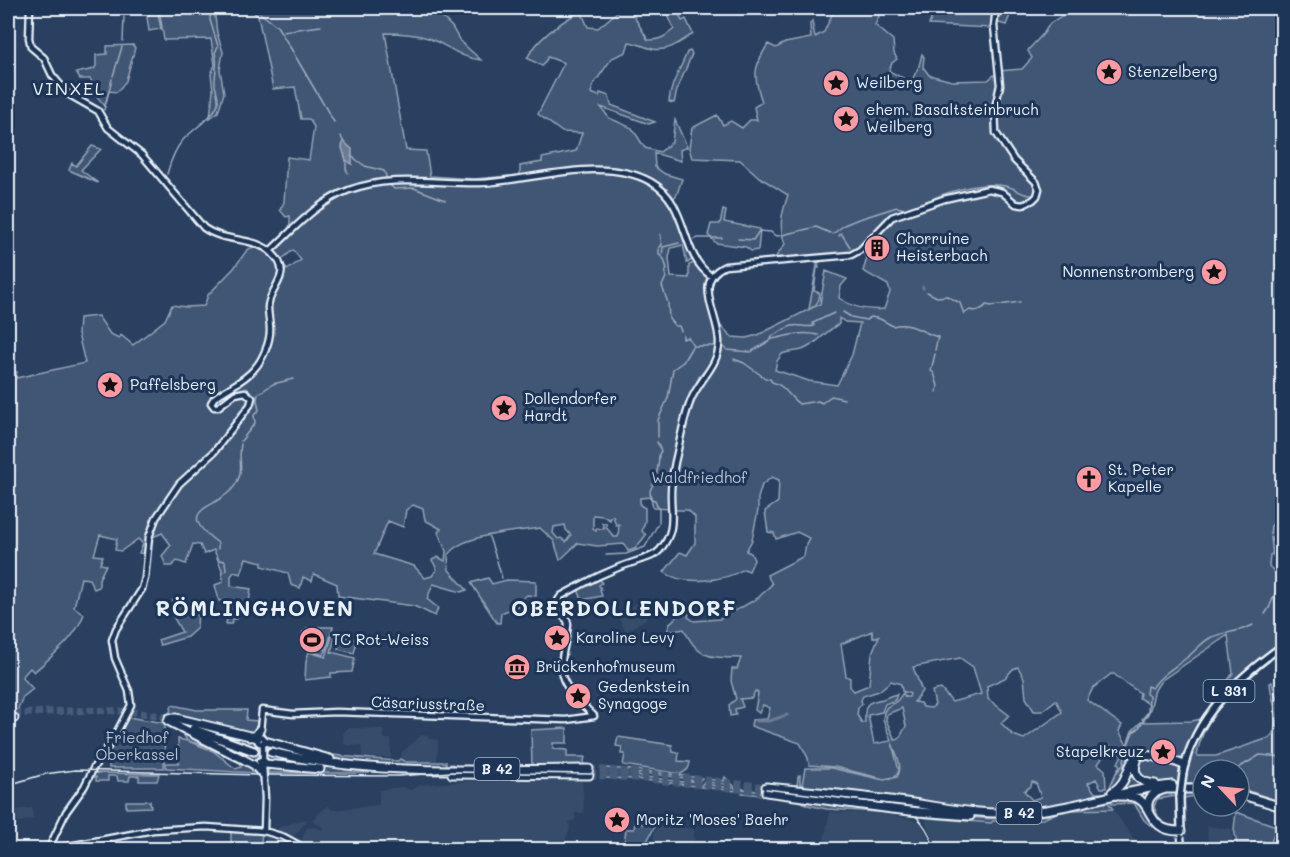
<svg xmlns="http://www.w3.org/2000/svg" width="1290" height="857" font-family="Mali,sans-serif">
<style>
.built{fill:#364d6b}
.green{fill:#415774;stroke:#94a4b6;stroke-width:1.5;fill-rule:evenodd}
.water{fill:#6b7c95;stroke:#9dabbd;stroke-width:1.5}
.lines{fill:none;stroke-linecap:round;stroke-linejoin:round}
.stream{stroke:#9dabbd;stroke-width:1.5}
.canal{stroke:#6b7c95;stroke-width:3}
.highway-tunnel{stroke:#465b78;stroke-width:7;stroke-dasharray:7 3.5;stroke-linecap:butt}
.secondary-casing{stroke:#e8f1f8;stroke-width:9}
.primary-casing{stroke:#e8f1f8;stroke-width:10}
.highway-casing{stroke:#e8f1f8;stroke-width:11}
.secondary{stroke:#1d3557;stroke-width:4.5}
.primary{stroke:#1d3557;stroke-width:5}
.highway{stroke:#1d3557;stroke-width:7}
.tram{stroke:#e8f1f8;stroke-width:1.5}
.rail{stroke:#e8f1f8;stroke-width:1.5}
.secondary-bridge-casing{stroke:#e8f1f8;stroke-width:9;stroke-linecap:butt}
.primary-bridge-casing{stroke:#e8f1f8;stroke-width:10;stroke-linecap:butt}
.highway-bridge-casing{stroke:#e8f1f8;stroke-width:11;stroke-linecap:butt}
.secondary-bridge{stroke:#1d3557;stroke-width:4.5}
.primary-bridge{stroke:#1d3557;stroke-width:5}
.highway-bridge{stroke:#1d3557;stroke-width:7}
.labels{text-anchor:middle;stroke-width:6;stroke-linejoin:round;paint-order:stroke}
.shield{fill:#1d3557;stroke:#abb9c8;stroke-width:1.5}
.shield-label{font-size:14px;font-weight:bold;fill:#e8f1f8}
.poi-label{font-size:15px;fill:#e8f1f8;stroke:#1d3557;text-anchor:start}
.park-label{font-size:15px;fill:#b6c3d0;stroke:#1d3557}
.street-label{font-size:15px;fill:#e8f1f8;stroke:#1d3557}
.quarter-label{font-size:18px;letter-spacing:1.5px;fill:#e8f1f8;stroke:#1d3557}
.district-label{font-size:21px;font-weight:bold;letter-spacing:1.5px;fill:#e8f1f8;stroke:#1d3557}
</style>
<rect width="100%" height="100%" fill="#294061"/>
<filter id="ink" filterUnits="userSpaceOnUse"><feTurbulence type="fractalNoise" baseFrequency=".0167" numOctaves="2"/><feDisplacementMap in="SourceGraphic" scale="12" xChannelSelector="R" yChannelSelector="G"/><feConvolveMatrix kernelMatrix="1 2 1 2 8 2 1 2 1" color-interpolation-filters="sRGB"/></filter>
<g filter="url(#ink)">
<path class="built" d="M643,599L650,611L647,614V618L626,632L617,616Z
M348,728L383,729L384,739H391V758L362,757L361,746L344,745L343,733Z
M422,735L428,736V739L438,740L437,761H407L401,758L402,752Z
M519,777H576L577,781H582L584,813H575V820L569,822L570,828L564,845L534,850H317L301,840L307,828L313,827L324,830V827L314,823L313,819L328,805L332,810L379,805V790L402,787L410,790L420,785L484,780H517Z
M32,808L33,819L18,822L15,810Z
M1113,809L1140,849H935L933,837L926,823V818L991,823L993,821L1043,819L1071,810Z
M830,812L885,814L914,820L921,824L926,833L930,849H822Z
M305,819L307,820L305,823L293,837L277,830L280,827Z
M666,826L694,829V849H649V843L654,841V834L658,827Z
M1207,826L1232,829L1233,847L1209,848Z
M268,835L290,843L292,848L297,849L263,850L265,836Z"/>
<path class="green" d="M156,8H157L161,29L149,31L147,17Z
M159,8H214L217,33L223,52L220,70L224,93L218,112L210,118L213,90L211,74L215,65L211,39L164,40Z
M249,8H433L452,27L460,41L481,60C459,58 448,45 428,38C415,34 399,33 385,33L406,150L426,151L430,176L474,179L520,175V166L542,162V158L576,151L582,133L562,132L538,114L564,63L548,57L542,66L527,58C538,38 561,22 581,11L588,27L598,28L622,8H629L648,40C659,41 666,36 674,29L665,8H676L682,21L686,19L693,34C680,42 669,52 653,49C644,47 637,43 629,42L626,52L612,58L593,85L591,93L599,96L600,93L609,96L611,105L655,122L649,124L601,107L609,118L632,128L645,148L660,152L672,142L675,120L687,147L680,150L681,161L654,153L655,167L665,174L682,179L677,194L671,202L694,259L687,263L683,245L671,248L669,258L671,277L689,278V265L697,262L707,276L706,291L710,312L716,328L718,348L712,362L699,377L690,396L669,473L671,475V509L653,508L651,497L640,498V505L645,508V521L642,531L646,535L635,549L628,551L624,544L597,546L578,543L560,560L554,541L540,528C516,532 461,534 448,555L449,570L467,590L461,592L433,584L427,599L438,608L435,616L414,606L338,596L337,584L314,574L312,581L303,577L300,588L291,585L288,573L262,566V562L246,558L241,574L234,572L231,576V586L251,589L248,608H240L236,614L238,617L237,619H233L231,624H226L227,618L230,616L229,600L219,601L215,585L223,582L222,570L214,550L204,554L200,545L193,544L186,564L177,561L172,566H166L162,556L171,545L162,533L146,540L145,554L139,553L143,544L138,539L121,551L115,550L117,539L100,535L94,555L103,556L100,564L106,565L99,579V587L94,589L89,579L81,578L74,607L84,614C75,639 54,654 34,672L30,668L22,677L33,689L23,697L13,721L8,724V371L17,372L16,378L85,363L78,334L79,318L98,316L110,334L119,338L121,335L133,345L165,320L172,305L186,307L204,306L208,295L234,268L247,250L257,245L271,253C283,244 291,231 290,216L286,217L280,210L284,202L287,157L309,160L314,127L309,119H301L295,87L273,89L258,16ZM293,250L301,260L287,270L281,260ZM413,505L423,509L425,520L441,529L438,532L446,551L445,561L438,557L432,560L437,569L432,576L425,578L414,566L374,554L388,521L403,527L406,510ZM593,515L603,516L610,520V517L613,516L616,525L619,524L618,537H614L606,527V523H602L604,528L601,529L597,528L596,531L593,529ZM565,525L566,530L571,535L566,542L561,538L558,539L553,533L554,527Z
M834,8H883L875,25L893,40L894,53L897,59L892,63L889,71L911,82L919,66L922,54L924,57L923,67L929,75L952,81L988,80L999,71L1022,69L1032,58L1028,51L1029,49L1044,33L1050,23L1075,8H1282V551L1279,549L1270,555L1269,566L1282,580V645L1228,688L1227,686L1232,684L1236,679L1225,684L1227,691L1232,690L1214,712L1263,664L1270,661C1261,667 1253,675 1245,683C1222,703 1202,723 1197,755L1198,756H1216L1269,738C1285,724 1271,703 1270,683L1272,682L1277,699L1281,698L1282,703V802L1239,788V770H1203V784L1173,783L1108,792C1109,788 1117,770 1120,766L1118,763L1122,755L1110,746L1098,764L1105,770L1106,788H1101L1096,779L1088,783L1095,793H1104L1055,806L1022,810L971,809L797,788L798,776L800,775V784L802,785L805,768H831L884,780L897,777C904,767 896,754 892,743L899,771L894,777L884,779L835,767L809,765L808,758L800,743L751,726L752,720L767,719L770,708L763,705L759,713L755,710L758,693L755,691L752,698L740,699L743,707L735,709L736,715L730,716L729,705L736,699L731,681L732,669H737L741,658C711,657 698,660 684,629L667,632L670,623L692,603L688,617L694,621L720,619L727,615L723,605L731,604L735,611L758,598L772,584L767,575L804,556L806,544L809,538L797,532L776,539L774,533L768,532L765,511L778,502L779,480L772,477L762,485L758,498V510L752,540L746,551L751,553L754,560L749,571L744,569C726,581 682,586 664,572L680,552L687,555L695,543V517L688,510H673C670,485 682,423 692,400C708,366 725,366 719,324L732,337L746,338L758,335L820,304L826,271L847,279L841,286L839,298C853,308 867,311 884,309L890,292L888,285L863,271L867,258L862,250L881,226L853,253L775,258L785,244C778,225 782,213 788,195L759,177L740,160L692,158L689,148L692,128L717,115L723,125L731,121L742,128L750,120H757L754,107L762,102C753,75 753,68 768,44L776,48L785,43L811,38L810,24L812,21L815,37L824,32L835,8ZM844,110L854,117V121L839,127L837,124L840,112ZM839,318L845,322L860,323L852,355L837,385L809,381L775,370L777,361L782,354C789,351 796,352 802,350C817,345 825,331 839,324ZM872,631L873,638L879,636L872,653L869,685L854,691L850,687V678L846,676L841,644ZM1228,635L1233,673L1201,719L1192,721L1141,722L1132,731L1127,745L1119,731L1122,725L1087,700L1093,688L1111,674H1114C1122,681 1131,687 1140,693L1139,698L1149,704L1148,712L1142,719L1144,720C1152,709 1151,705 1154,693C1155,688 1159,684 1162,680ZM960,658L973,667L981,694L952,702L941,689L932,691L935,705L931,708L923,707L920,703L914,702L922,691L913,667ZM1018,667L1024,678L1026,698L1034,711H1042L1056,700L1062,712L1024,739L1013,735L1001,723L1009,715L988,699L987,686L1005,678L1013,669ZM891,681L901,684L902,691L910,694L909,697H905L903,693L897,701L887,707L884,712L883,719L891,741L874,744L868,715L882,712L885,704L895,700L897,694C892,695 888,697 883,699C866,702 864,704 865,722L862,723L857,715L858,708L862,704L861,700L863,696L879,691ZM902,708L906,726L899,739L895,740L886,720L887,714ZM1032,782L1036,783L1041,797L1032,800L1024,791L1031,786Z
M935,8H970L980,9V8H995L993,28L929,25Z
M998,8H1013L1006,25L996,22Z
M133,45L135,48L126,81L117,92L109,91L105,106L94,93L97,89L90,79H80L76,73L94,69L96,66V55L107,54V46Z
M690,51L692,54L677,90L674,103L669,102C670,84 681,69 687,52Z
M92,146L101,149L81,170L98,183L69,170L72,163L76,166Z
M723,210L726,211L724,222L760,229L758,250L751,251L746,247L716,243L708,235L711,224H720Z
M826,259L825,261H819L820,262L818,263L819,268H817L814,291L820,293C819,301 817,306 809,309L818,260Z
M599,577L602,583L599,585L601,589L600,590L602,596L582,600L578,589Z
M488,578L492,584L507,580L536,581V596L527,595L522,599V603H518V606L501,613L500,623H497L471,583Z
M183,597V602L198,609L197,628L187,637L160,645L158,640L182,632L171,613L174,612L173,600Z
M318,627H333L327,649H325L326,651L323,655L309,650L310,645L300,643L303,632L306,633L307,628L317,631Z
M333,633L336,634L331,652L355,658L352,672L331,673V677L305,680L306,661L309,652L326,657Z
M342,636L357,640L354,653L338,649Z
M172,705L197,710H247L246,720L257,721L256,732L251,736L169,715Z
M127,717L165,723L164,768H109V762H102Z
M194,724L254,740L257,746H254Z
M567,728V743H553V749L567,750V757H585L583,766H532L531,730Z
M181,730L254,768L256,773L166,768V763H179L178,739L187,741ZM188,741L206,746L231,759L241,763V767L236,769L213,751Z
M195,733L258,756L254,761Z
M618,737L672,745L673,752L679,753L678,761L690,762C689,770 687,770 681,774L623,765L625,754H621L622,747L616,746Z
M305,751C335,756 368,759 398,761L400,759L406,762H446V765L452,764L459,767C406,766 355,765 305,751Z
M270,755L341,767L344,770L369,772V773H268L271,762L268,758Z
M604,768L635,770L634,779L604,778Z
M636,770L702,778L696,786L635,779ZM644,773L684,778L693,781L683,782L638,776V774Z
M96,773L159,774L157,781H139V776H130L129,781H118L117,776H108V781H96V777H92L91,781H90L93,774Z
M725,777L733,785L706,782V784L723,787H734L737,791L700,787L706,779L724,781Z
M739,788L762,792L766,794L895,811L893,813L827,809L807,805L795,798L742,793Z
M1203,791V794L1185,798L1177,796L1157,799L1154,807L1159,818L1156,820L1151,813L1150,800L1161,792Z
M1125,798L1140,802L1153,823L1150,825L1144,820L1134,803L1112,804L1111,801Z
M126,801H150L151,807L126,808Z
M1108,802L1113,809L1071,810Z
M1236,812L1276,826L1271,843L1262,841L1261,843L1237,844L1234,829Z
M914,813C962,817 1010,823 1057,813L1043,819L993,821L991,823L918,817Z
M635,823L654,825L655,826L643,849H627L624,843L626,829H634Z
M231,830L262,833L260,849H231Z"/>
<path class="water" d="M844,110L853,114V124L843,128L839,127L837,121L841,111Z
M343,141L352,149V164L346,160L342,148Z"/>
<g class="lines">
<path class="stream" d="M251,8L258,12
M260,13L277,26L293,52
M125,14L128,8
M283,31L321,26
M123,41L124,17
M294,54L334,122
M113,76L122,47
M104,110L112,79
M341,136L343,141
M351,156L365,166L384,171L387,179
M346,160V169L348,173
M167,174C170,163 175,149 183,140C192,130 215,116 218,103C219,96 216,91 215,85C214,73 219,63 215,53L218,46L210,20L211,8
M389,184L394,189L414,188L445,200
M919,206C941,192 981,181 1005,186C1015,187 1021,195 1031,195
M660,234L662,245L659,248V255L664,259L667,269L665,273L666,277L662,286L668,303L669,319L675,326H679L681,331
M833,234L844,225L856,220L897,207L905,209L912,208
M839,236L841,233L850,247
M694,239L698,238H722
M738,239L753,240L759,231L771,232L774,235L778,236L816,227L830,233
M662,256L663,247L679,243
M927,292L937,297L947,296L960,303L964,314L970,310C975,312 983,310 986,305L992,306L1020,302
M843,312L851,317L866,320L871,317L880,319L893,326C910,321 923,333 938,337L935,350
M772,339C788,336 801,331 818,335
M722,345L727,350L751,352L771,340L772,336C779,333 785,328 792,326C799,324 806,328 814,326L813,323L834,313
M694,346H714
M935,354L931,371L934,373L938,386L937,392
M734,359L744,363L765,378L770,379L772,382C785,385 789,397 799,404L818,401L822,403L831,396L844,399
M257,399L258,394L273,384L293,379
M658,437V420L668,398L673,369L683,362L693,345L688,337L683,339V335
M241,441L255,423L254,415L259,410L257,400
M657,442L661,451L659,454C659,467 656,479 650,491L651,499L655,500L659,510V522
M1277,519L1282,513
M1270,534L1271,526L1274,523
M489,537L496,558
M1271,537L1273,556
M218,549V543C168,506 223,510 237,482C244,469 238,458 241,444
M606,555L626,554L645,547L658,524
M217,556L219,560L225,561L226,571
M497,561L502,578
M1275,563L1276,574
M1276,578L1277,586
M1265,614L1269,608L1276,591
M1235,770L1260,755L1282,757
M1116,773L1124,764L1125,752L1133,732L1138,729L1148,713L1149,696L1146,694L1147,686L1152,688C1162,673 1176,667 1190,655C1198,648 1203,641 1212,637C1226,632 1240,632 1253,625"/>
<path class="canal" d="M923,287V288
M756,721H769L787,715"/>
<path class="highway-tunnel" d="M14,714C66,711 118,706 169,718
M254,751L304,763L345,768
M589,769L637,772L766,787
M589,775L637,778L766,792"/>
<defs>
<path id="secondary" d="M30,8L29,38L31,47L44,58L52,75L68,94L98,111L108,128L142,155L204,228C225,243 254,236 272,253C295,275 269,287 268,307C268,315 270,323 270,330C270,342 263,359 255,368C245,381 227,388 214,398L211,403L214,407H218L235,394L245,392L252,398L250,405L214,452L179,484L156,518L149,537L145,578L142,589L116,629L112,640L115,658L129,691L131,705L112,741L94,767L84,787L66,812L48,850
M270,251C295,228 317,202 349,190C392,174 436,184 480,183C532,181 603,155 651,182C690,204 679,254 711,276
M594,716C583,705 566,691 562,675C559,659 567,640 568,624L567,620L556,610V603L561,596C588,581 610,569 640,560C647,558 655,556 660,550C676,531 671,516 671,494C671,483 673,472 675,462C680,442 683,419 691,400C699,380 719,365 719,343C720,317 691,281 725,266L851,255L860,250L892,217L944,199L989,189L1002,192L1016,204L1023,205L1033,200L1037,196L1039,189L1036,182L1014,160L996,133L995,108L1000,85L994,26L996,8
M260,731L262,710L293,714L336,712L566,720L594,716
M257.5 740a3.5 3.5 0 1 1 7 0a3.5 3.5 0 1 1-7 0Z
M263,743V759L266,763L261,766L259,761L263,759
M263,766L265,798L264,831
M48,850L153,830L206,827L264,831L284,837L308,850"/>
<path id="primary" d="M1183,773C1194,716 1237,679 1282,646
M1180,797L1181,831"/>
<path id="highway" d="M8,718H14
M169,718H176L258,738
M168,721L243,759L254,765L261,773
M193,729L254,751
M250,737L256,735L260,729
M265,741L330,759
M271,752C374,777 484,769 589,769
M1137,761C1131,776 1142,783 1155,784
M265,764L320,769
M452,774L589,775
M766,787C810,791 854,795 898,801C937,806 976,815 1015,813C1068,811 1119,790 1172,785
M1167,789H1203
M766,792L892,809
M1112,792C1130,782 1125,764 1139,754L1168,759L1184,765
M1239,794L1282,807
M1119,796C1123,796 1129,796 1133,797C1154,801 1145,832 1181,831
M1148,808C1147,795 1156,792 1166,789
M919,812L970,816"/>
</defs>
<use href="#secondary" class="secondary-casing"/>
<use href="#primary" class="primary-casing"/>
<use href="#highway" class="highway-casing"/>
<use href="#secondary" class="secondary"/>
<use href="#primary" class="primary"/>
<use href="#highway" class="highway"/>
<path class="tram" d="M268,775L399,776L451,772L592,774
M8,785L45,774L75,770L259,775
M766,789L897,805C917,813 930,829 934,850"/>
<path class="rail" d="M1164,850L1197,847
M1225,850L1282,848"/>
<defs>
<path id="secondary-bridge" d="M1181,837L1182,850"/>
<path id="primary-bridge" d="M1180,797L1183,773"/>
<path id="highway-bridge" d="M892,809L919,812"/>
</defs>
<use href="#secondary-bridge" class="secondary-bridge-casing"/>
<use href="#primary-bridge" class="primary-bridge-casing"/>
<use href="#highway-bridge" class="highway-bridge-casing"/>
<use href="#secondary-bridge" class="secondary-bridge"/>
<use href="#primary-bridge" class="primary-bridge"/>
<use href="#highway-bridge" class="highway-bridge"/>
</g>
</g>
<defs>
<symbol id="sight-disc" viewBox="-11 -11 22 22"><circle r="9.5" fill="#ff9aa2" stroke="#1d3557"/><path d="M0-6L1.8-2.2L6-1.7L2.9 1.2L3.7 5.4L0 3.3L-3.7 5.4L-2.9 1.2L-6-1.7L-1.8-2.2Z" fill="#111"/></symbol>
<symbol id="building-disc" viewBox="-11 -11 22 22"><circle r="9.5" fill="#ff9aa2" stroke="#1d3557"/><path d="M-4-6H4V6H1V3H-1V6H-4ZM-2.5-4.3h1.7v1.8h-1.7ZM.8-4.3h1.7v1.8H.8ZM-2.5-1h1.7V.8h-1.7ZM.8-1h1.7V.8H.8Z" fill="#111"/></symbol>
<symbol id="church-disc" viewBox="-11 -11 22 22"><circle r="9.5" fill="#ff9aa2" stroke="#1d3557"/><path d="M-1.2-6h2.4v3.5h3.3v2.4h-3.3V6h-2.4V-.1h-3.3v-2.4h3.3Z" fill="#111"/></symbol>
<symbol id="stadium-disc" viewBox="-11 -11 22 22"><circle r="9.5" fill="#ff9aa2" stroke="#1d3557"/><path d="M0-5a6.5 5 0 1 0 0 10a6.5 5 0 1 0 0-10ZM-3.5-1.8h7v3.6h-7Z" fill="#111"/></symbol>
<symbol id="museum-disc" viewBox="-11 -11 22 22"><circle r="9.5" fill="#ff9aa2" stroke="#1d3557"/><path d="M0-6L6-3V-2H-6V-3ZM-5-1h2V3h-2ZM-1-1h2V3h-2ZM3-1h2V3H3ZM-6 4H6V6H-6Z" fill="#111"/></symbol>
</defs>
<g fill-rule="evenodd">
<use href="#sight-disc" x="1094" y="57" width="30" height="30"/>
<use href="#sight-disc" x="821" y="68" width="30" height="30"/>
<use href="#sight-disc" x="831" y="104" width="30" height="30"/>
<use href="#building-disc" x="862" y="233" width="30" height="30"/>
<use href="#sight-disc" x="1199" y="257" width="30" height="30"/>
<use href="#sight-disc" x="95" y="370" width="30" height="30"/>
<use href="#sight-disc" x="489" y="393" width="30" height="30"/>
<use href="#church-disc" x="1074" y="464" width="30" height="30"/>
<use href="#sight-disc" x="542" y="623" width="30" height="30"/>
<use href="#stadium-disc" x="297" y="625" width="30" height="30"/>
<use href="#museum-disc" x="502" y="652" width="30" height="30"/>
<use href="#sight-disc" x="563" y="681" width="30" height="30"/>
<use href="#sight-disc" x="1148" y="737" width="30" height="30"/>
<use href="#sight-disc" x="602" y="805" width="30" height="30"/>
</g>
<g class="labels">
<g class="shield">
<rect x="1203.5" y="680" width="51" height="22" rx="4.5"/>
<rect x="474.5" y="758" width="45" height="22" rx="4.5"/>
<rect x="996.5" y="802" width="45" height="22" rx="4.5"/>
</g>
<g class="shield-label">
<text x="1229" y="696">L 331</text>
<text x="497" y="774">B 42</text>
<text x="1019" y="818">B 42</text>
</g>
<g class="poi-label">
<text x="1128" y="77">Stenzelberg</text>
<text x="856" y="88">Weilberg</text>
<text x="866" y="115">ehem. Basaltsteinbruch<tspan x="866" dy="17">Weilberg</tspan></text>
<text x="896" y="244">Chorruine<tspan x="896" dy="17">Heisterbach</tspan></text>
<text x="1194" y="277" text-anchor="end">Nonnenstromberg</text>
<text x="130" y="390">Paffelsberg</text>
<text x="524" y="404">Dollendorfer<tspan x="524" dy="17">Hardt</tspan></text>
<text x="1108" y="475">St. Peter<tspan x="1108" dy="17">Kapelle</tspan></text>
<text x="576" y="643">Karoline Levy</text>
<text x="332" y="645">TC Rot-Weiss</text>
<text x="536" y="672">Brückenhofmuseum</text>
<text x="598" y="692">Gedenkstein<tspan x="598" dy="17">Synagoge</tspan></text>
<text x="1144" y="757" text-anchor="end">Stapelkreuz</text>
<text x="636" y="825">Moritz 'Moses' Baehr</text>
</g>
<g class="park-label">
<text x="699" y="483">Waldfriedhof</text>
<text x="137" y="743">Friedhof<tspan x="137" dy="17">Oberkassel</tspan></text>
</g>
<g class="street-label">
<text transform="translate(428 704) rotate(2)" y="5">Cäsariusstraße</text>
</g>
<g class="quarter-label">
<text x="69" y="95">VINXEL</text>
</g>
<g class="district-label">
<text x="255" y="616">RÖMLINGHOVEN</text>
<text x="624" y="616">OBERDOLLENDORF</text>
</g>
</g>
<rect width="1290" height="857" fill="none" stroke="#1d3557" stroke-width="30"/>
<rect x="15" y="15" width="1260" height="827" fill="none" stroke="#e8f1f8" stroke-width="2" filter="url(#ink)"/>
<g transform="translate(1221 788) rotate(296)"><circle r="28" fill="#1d3557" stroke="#6e8097" stroke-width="1.5"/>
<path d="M0-4.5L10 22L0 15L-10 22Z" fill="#ff9aa2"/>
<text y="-9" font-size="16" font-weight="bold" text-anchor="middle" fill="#e8f1f8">N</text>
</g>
</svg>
